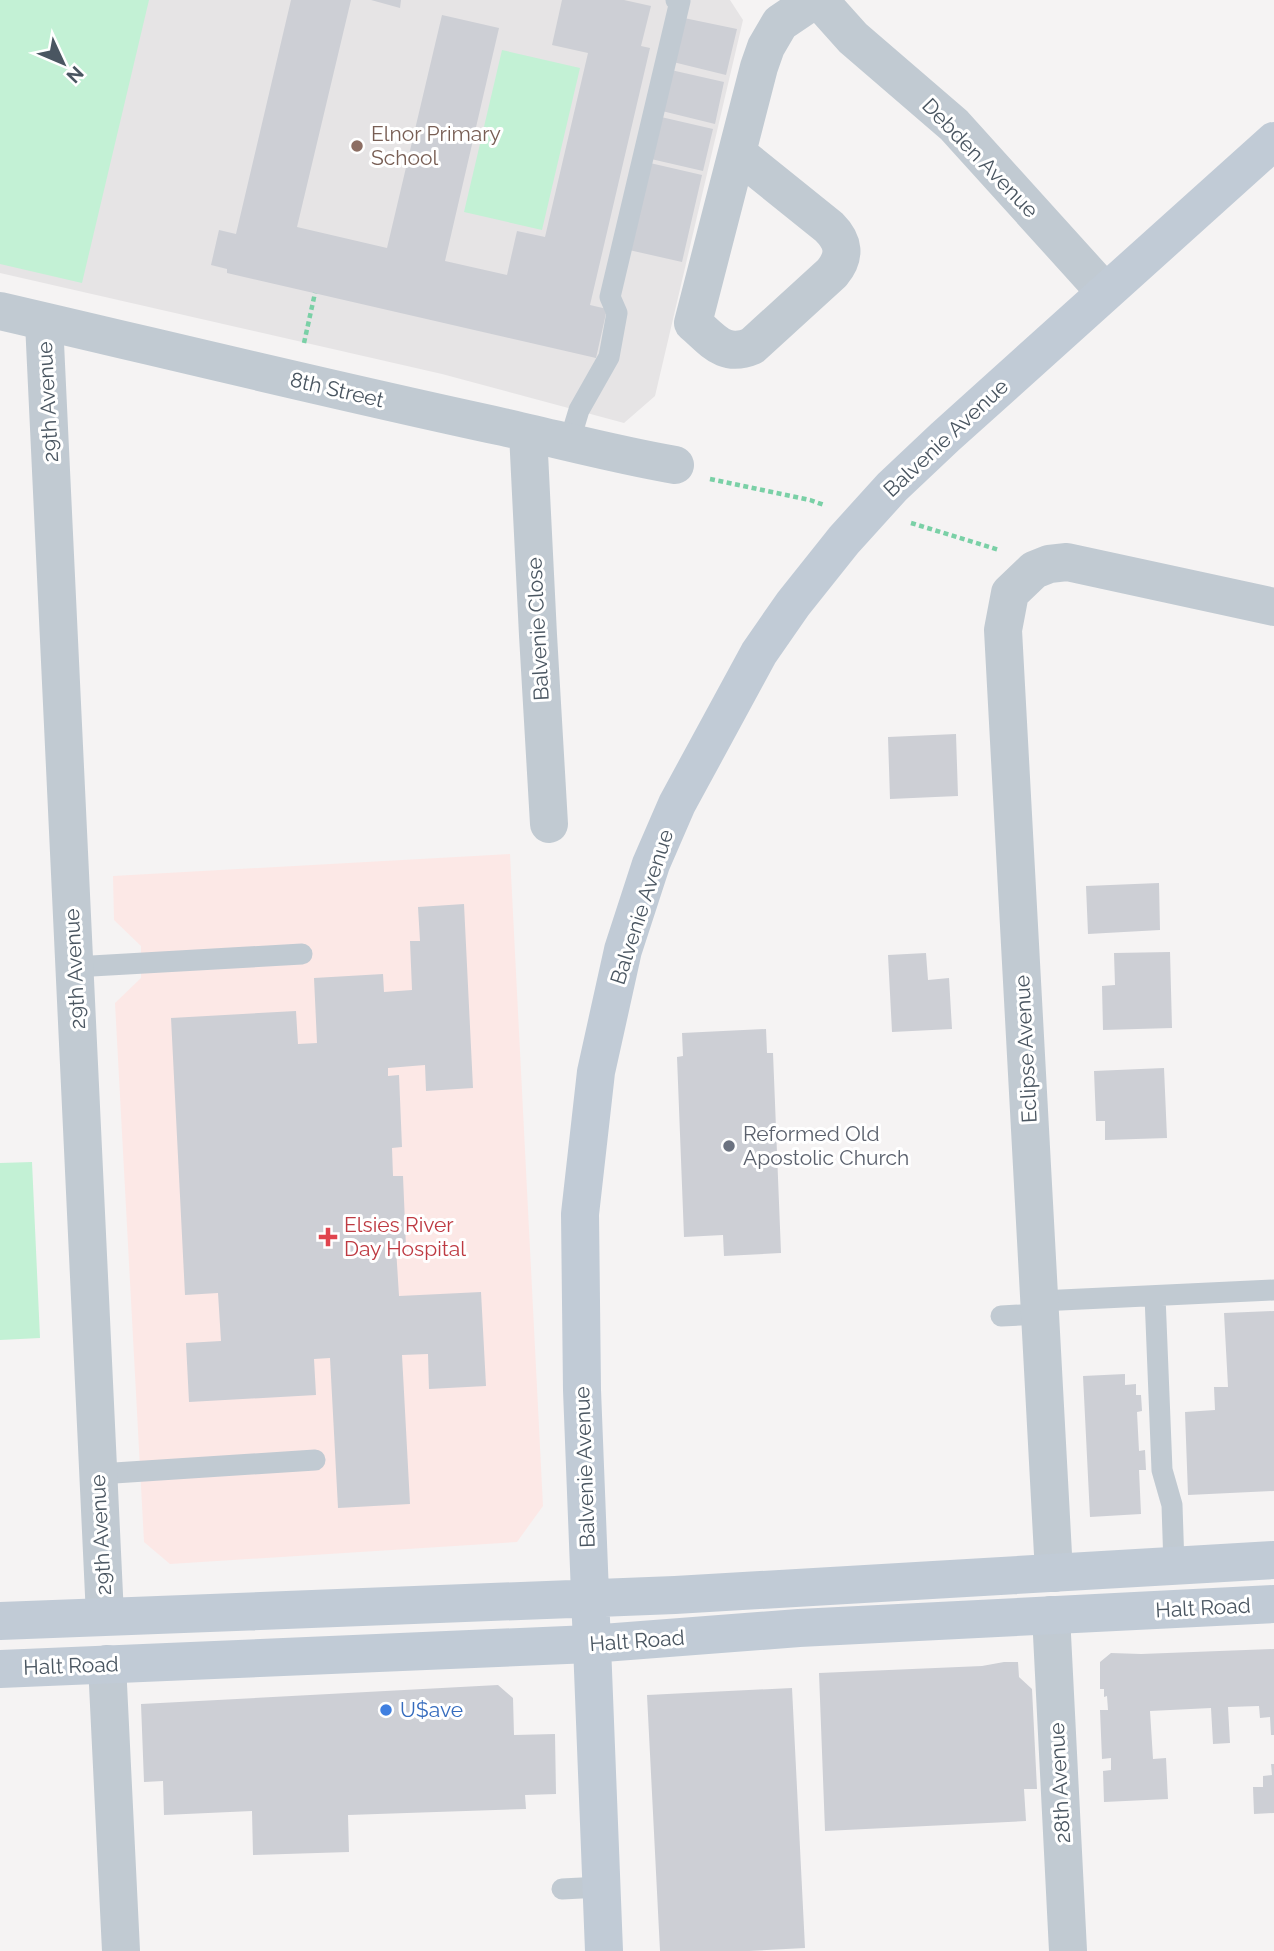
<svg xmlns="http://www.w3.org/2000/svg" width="1274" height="1951" font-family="Raleway,sans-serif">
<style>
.education{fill:#e6e4e5}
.medical{fill:#fce8e6}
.green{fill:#c3f1d5}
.building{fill:#cdcfd5}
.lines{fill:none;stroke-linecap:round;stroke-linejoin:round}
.path{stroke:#7ad0a6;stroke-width:4.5;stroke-dasharray:5 3.5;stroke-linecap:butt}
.lane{stroke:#c1cad2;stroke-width:21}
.street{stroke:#c1cad2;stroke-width:38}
.secondary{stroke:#c1cbd6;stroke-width:38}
.education-dot{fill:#8d6e63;stroke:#fff;stroke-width:2.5}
.worship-dot{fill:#6b7280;stroke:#fff;stroke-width:2.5}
.health-dot{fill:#e0444e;stroke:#fff;stroke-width:2.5}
.shop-dot{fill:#3f7fe0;stroke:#fff;stroke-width:2.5}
.labels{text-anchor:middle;stroke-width:6;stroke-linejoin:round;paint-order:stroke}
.education-label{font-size:21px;fill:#785e54;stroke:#fff;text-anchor:start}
.street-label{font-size:21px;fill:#4a5661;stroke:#fff}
.worship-label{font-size:21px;fill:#5b616d;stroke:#fff;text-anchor:start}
.health-label{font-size:21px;fill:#be3a42;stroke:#fff;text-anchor:start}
.shop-label{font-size:21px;fill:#366cbe;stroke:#fff;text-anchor:start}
</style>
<rect width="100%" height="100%" fill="#f5f3f3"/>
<path class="education" d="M0,0H730L743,20L655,396L624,423L442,374L0,273Z"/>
<path class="medical" d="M510,854L543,1506L517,1542L170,1564L144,1542L115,1003L141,978V946L114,920L113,876Z"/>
<path class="green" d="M0,0H149L82,283L0,264Z
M502,50L580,68L542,230L464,212Z
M32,1162L40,1338L0,1340V1163Z"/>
<path class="building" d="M291,0H351L297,227L387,248L442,15L499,28L445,261L507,275L517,231L545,237L588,53L552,45L562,0H624L651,6L641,46L650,48L590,305L607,309L596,358L227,273V269L211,265L219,230L236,234Z
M371,0H401L400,8Z
M684,18L737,29L726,75L673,62Z
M671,70L724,82L715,124L662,111Z
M661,117L713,129L703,171L651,159Z
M650,163L702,175L682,262L629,250Z
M956,734L958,796L890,799L888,737Z
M1159,883L1160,930L1088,934L1086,886Z
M464,904L473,1088L426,1091L425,1065L388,1068V1076L399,1075L402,1147L392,1148L393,1176H403L406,1247L396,1248L399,1296L481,1292L486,1386L429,1389L428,1354L402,1355L410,1504L338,1508L330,1358L314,1359L316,1395L189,1402L186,1343L221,1341L218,1293L185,1295L171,1018L296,1011L298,1044L317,1043L314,978L383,974L384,992L412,990L410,941H420L418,907Z
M1170,952L1172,1028L1103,1030L1102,986L1115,985L1114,953Z
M926,953L928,980L949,978L952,1029L892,1032L888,955Z
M766,1029L767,1053H773L781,1253L724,1256L723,1235L684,1237L677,1057L683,1056L682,1033Z
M1164,1068L1167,1138L1105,1140V1121H1096L1094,1071Z
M1274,1311V1491L1188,1495L1185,1412L1215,1410L1214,1387H1228L1224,1313Z
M1125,1374V1385L1136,1384V1395H1141L1142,1411L1137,1412L1139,1451L1145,1450L1146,1470H1139L1141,1514L1090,1517L1083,1376Z
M1274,1649V1735H1271L1270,1717L1260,1718L1259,1706L1228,1707L1230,1743L1213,1744L1211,1708L1150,1711L1153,1759L1166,1758L1168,1799L1104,1802L1103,1771L1111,1770V1758L1102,1759L1100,1710H1108L1107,1696L1104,1697V1689H1100V1662L1111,1653L1141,1654Z
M1004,1662H1018L1019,1677L1032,1689L1037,1789H1024L1026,1821L825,1831L819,1673L982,1666Z
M498,1685L513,1698L514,1735L555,1734L556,1794L525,1795L526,1809L348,1815L349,1852L253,1855L252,1811L164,1815L163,1781L144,1782L141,1704Z
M792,1688L805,1948L749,1951H660L647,1695Z
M1271,1764H1274V1813L1254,1814L1253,1787H1263V1776L1272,1775Z"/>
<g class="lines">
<path class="path" d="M304,343L315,293
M710,479L810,500L824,505
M911,523L999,550"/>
<path class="lane" d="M569,443L579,410L609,357L617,313L610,297L680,1L676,0
M74,967L302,954
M1155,1296L1162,1470L1172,1505L1174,1566
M1040,1301L1274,1290
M1001,1316L1040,1314
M99,1474L315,1460
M562,1889L601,1887"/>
<path class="street" d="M819,0L853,38L954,125L1105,292
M737,153L829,227C844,242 846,256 832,273L752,346C724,358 713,340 693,323L759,67L766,47L780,23L814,0
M0,311C168,350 335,391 503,427C561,440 617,455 675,465
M44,322L105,1616
M528,433L538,635L549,824
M1054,1573L1003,630L1010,593L1034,570L1049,564L1067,562L1274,607
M1051,1615L1068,1951
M107,1664L121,1951"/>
<path class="secondary" d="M0,1621L675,1595L1274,1560
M0,1669L590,1644L799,1628L1274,1604
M604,1951L582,1390L580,1214L596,1072L623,950L651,864L677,804L759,653L793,604L844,540L892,487L945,437L1274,141"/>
</g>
<circle class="education-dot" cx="357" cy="146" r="7"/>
<circle class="worship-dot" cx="729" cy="1146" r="7"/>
<path class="health-dot" d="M324.5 1226.5h7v7h7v7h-7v7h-7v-7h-7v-7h7z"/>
<circle class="shop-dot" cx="386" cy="1710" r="7"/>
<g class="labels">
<g class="education-label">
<text x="371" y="141">Elnor Primary<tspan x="371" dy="24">School</tspan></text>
</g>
<g class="street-label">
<text transform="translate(980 158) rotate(46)" y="7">Debden Avenue</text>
<text transform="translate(337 390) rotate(13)" y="7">8th Street</text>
<text transform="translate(48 402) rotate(-93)" y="7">29th Avenue</text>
<text transform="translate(946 438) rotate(-43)" y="7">Balvenie Avenue</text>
<text transform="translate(538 629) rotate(-93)" y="7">Balvenie Close</text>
<text transform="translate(642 907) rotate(-72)" y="7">Balvenie Avenue</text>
<text transform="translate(75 969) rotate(-93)" y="7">29th Avenue</text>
<text transform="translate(1026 1049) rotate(-93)" y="7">Eclipse Avenue</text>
<text transform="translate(585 1467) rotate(-92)" y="7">Balvenie Avenue</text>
<text transform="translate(101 1535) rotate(-93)" y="7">29th Avenue</text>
<text transform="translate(1203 1608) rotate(-3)" y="7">Halt Road</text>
<text transform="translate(637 1641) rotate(-4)" y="7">Halt Road</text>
<text transform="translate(71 1666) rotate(-2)" y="7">Halt Road</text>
<text transform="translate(1060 1783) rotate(-93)" y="7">28th Avenue</text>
</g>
<g class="worship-label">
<text x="743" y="1141">Reformed Old<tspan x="743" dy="24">Apostolic Church</tspan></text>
</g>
<g class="health-label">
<text x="344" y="1232">Elsies River<tspan x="344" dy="24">Day Hospital</tspan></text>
</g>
<g class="shop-label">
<text x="400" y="1717">U$ave</text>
</g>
</g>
<g transform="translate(63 63) rotate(134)" stroke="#ffffff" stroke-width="5" paint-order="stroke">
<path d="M0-5L12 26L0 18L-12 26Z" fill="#4a5661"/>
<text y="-10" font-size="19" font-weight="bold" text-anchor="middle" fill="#4a5661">N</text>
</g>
</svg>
